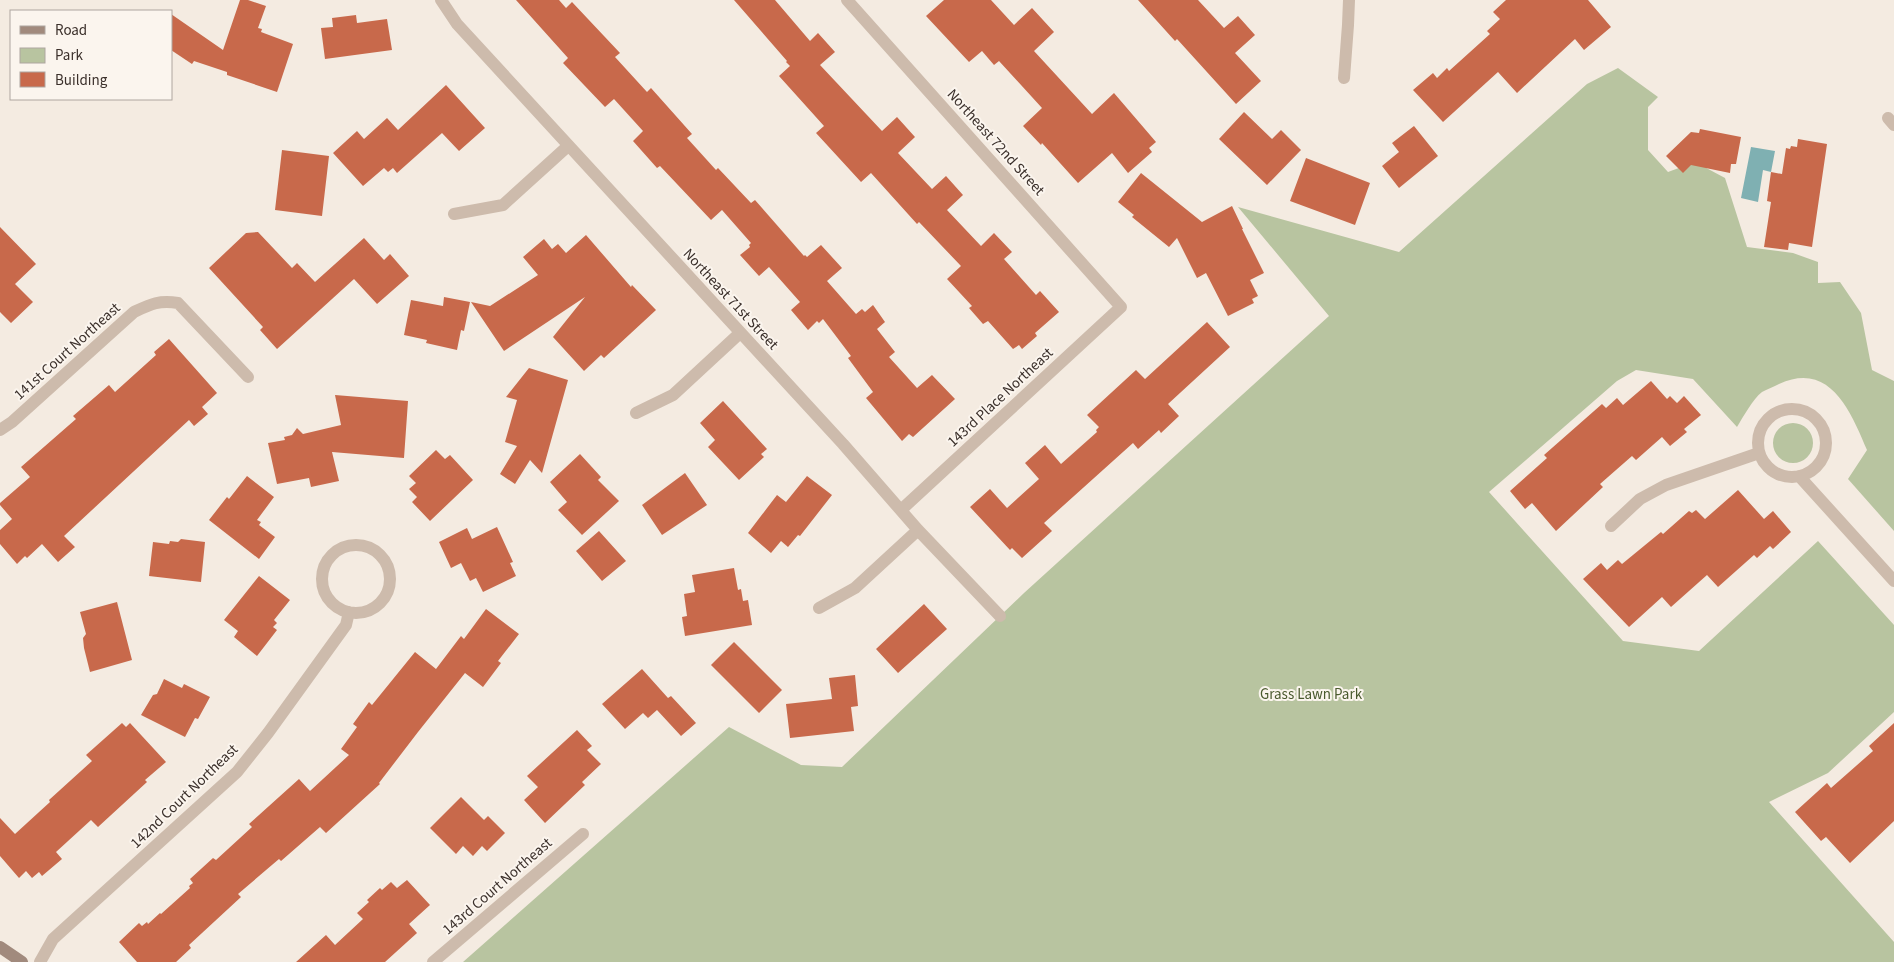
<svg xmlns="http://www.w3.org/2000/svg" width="1894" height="962" font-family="'Source Sans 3',sans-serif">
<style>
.green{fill:#b8c4a0}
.water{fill:#7fb0b2}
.building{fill:#c8694b}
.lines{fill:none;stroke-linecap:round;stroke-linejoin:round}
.street{stroke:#cdbbac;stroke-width:12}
.secondary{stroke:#a18a7d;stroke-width:12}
.labels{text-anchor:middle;stroke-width:4;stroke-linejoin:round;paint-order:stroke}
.street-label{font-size:15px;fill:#3b302b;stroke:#fbf5ee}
.park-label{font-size:15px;fill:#4a5a2e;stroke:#fbf5ee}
</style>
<rect width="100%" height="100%" fill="#f4ebe1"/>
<path class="green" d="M1618,68L1658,97L1648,107V150L1668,172L1695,162L1725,178L1747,247L1793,253L1818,262V283L1840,282L1861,313L1872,370L1894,381V531L1848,479L1867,450C1851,412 1830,360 1779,384C1774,387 1767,389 1762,392C1753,399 1743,417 1737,427L1693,379L1636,370L1617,381L1489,492L1623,641L1699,651L1818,541L1894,625V712L1828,773L1769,802L1894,942V962H463L729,727L801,765L842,767L1024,593L1329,316L1238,207L1399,252L1587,84Z
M1773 443a20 20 0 1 1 40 0a20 20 0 1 1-40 0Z"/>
<path class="water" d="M1751,147L1775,151L1771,172L1763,170L1758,202L1741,198Z"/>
<path class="building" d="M240,0H248L266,6L258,28L262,29L261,32L293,44L277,92L227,75V72L194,61L192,64L171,50V14L223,50Z
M516,0H559L566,8L572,2L620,53L615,57L647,92L651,88L692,134L687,138L716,170L718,168L751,203L755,200L804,256L805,255L807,257L821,245L842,268L827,281L856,314L862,309L865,312L873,305L885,322L877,329L895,352L889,357L917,388L932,375L955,399L913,437L909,434L902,441L866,398L873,392L848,358L851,356L823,319L819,323L817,321L808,330L791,310L800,302L769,267L759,276L740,255L750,247L749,245L751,243L722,210L711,220L660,166L657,168L633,141L643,131L614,99L605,107L563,63L568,58Z
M734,0H775L810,41L818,33L835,52L820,65L882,131L897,117L915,137L898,153L932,189L946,176L963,195L947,210L981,246L994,233L1012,252L1004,259L1036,295L1040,291L1059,312L1035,333L1037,336L1022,349L1019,345L1013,349L988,321L983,324L969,308L972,306L947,279L961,266L919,222L917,224L871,173L861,182L816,133L824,126L779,76L790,66L786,62L787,61Z
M944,0H991L1014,25L1032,8L1054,32L1034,51L1092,114L1114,93L1156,142L1149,148L1152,152L1128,173L1112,153L1078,183L1042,143L1041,145L1023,126L1042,108L999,61L994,65L982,51L969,62L926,16Z
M1138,0H1198L1224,28L1238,16L1255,35L1235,53L1261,81L1236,104L1177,39L1175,41Z
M1506,0H1588L1611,27L1584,50L1575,39L1517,93L1498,72L1443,122L1413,90L1433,73L1437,78L1447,68L1449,71L1490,34L1487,31L1500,19L1493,12Z
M356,15L357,23L387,19L392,50L325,59L321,28L333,27L332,18Z
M446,85L485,128L459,151L442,133L397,173L393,168L388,172L384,168L363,186L333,153L357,131L364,139L387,118L398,130Z
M1244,112L1272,139L1281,130L1301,150L1267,185L1219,139Z
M1414,126L1438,156L1399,188L1382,166L1399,152L1392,143Z
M1700,129L1741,137L1736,164H1731L1730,173L1691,165L1683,173L1666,156L1691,132L1699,133Z
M1798,139L1827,144L1812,247L1789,243L1788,250L1764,247L1771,202L1767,201L1771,172L1782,174L1786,148L1790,149L1791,146L1797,147Z
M282,150L329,156L322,216L275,210Z
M1306,158L1370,183L1355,225L1290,201Z
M1141,173L1202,222L1232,206L1243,229H1242L1264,273L1250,280L1258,296L1252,299L1254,303L1228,316L1206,273L1197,278L1177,238L1169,247L1132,217L1134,215L1118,202Z
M0,227L36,264L15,284L33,302L11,323L0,312Z
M258,232L292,268L297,263L315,282L364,238L384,260L390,254L409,276L377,304L354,279L277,349L260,330L263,327L209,268L246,233Z
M586,235L631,287L632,285L656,310L604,358L601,355L584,371L553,337L585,297L504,351L471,302L490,306L538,275L523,257L544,239L552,249L558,244L566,253Z
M444,297L470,302L464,331L461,330L457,350L426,343L427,340L404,335L411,300L443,306Z
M1207,322L1230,347L1168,404L1179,416L1161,433L1159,430L1138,449L1133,443L1044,523L1052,531L1022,558L1012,548L1010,550L970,507L990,489L1007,508L1039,479L1025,463L1045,445L1061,464L1097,432L1096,430L1099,427L1087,415L1136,370L1145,379Z
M169,339L217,393L202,407L208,414L194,426L189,420L64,536L75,547L58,562L42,544L27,558L25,556L17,564L0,544V530L12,519L0,505V503L30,477L21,467L76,419L73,416L109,385L115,392L156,355L154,352Z
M529,368L568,380L542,473L530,460L515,484L500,474L517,446L505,442L517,400L506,397Z
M1651,381L1667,399L1670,396L1677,403L1684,396L1701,415L1684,429L1687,432L1670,446L1662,437L1636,460L1632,456L1600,484L1603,487L1556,531L1532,503L1525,509L1510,491L1547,458L1544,455L1602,404L1606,408L1617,398L1623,405Z
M335,395L408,401L404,458L332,452L339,481L311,487L309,478L277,484L268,443L285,440L284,437L292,435L297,428L303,434L341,425Z
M723,401L767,449L761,454L764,457L739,480L708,447L715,440L700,423Z
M436,450L445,459L450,455L473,480L430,521L412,502L417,497L409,489L416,483L409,476Z
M580,454L601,477L598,480L619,501L582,535L558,510L567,502L550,482Z
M685,473L707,505L662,535L642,505Z
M247,476L274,497L257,520L261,522L259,525L275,537L259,559L209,520L227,497L229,499Z
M807,476L832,495L800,536L798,535L788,547L781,541L771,553L748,533L777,495L786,502Z
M1738,490L1764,519L1773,511L1791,532L1773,549L1770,546L1757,558L1754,555L1718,587L1707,575L1671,607L1662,597L1629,627L1583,579L1601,563L1607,570L1618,560L1622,564L1661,532L1663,534L1689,511L1692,513L1696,510L1705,519Z
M497,527L513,562L510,563L516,576L483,592L476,578L470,581L461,563L451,568L439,542L467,528L472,539Z
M599,531L626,561L602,581L576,551Z
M181,539L205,542L201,582L149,576L153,542L169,544L170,541L178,542Z
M734,568L738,590L741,589L743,601L748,600L752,625L685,636L682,617L687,616L684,594L695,592L692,575Z
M259,576L290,600L274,620L277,623L273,627L277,630L257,656L234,637L238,631L224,620Z
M117,602L132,660L90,672L84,648L83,638L86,634L80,612Z
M924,604L947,629L898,673L876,649Z
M486,609L519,634L498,661L501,663L483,687L465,673L418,732L379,783L380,784L326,833L320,827L281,861L279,859L238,894L241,897L189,945L191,948L176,962H137L119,942L139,923L142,926L147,922L148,924L160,913L161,914L190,888L189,886L193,883L190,879L213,858L216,860L252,827L249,824L299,779L310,791L349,755L341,749L357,727L353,724L369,702L372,705L415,652L436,669L461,636L464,639Z
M734,642L782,690L759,713L711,665Z
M642,669L668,698L671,696L696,723L681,736L657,710L648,718L643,713L625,729L602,704Z
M855,675L858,706L851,707L854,731L790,738L786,704L832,699L829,678Z
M164,679L182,688L184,684L210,697L198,719L195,718L185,737L141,715L153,695L157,694Z
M122,723L126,727L130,723L166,762L145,780L147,782L98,827L91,820L56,852L62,859L42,876L39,872L32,878L26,871L19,878L0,856V818L15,834L50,802L49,800L92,761L86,755Z
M1894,723V821L1850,863L1826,837L1821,841L1795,812L1827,783L1831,788L1873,751L1869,746Z
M577,730L592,746L587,750L601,764L582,782L585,785L545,823L524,800L538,787L527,776Z
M461,797L484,820L488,816L505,833L487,851L482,846L473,856L463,846L456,854L430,828Z
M407,880L430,905L409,924L417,933L385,962H296L326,935L335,945L363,919L357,913L369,902L367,900L380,888L382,890L391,882L397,888Z"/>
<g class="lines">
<path class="street" d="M441,0L457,24L843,444L918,530L1000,616
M847,0L1121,307L901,510
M1344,78L1348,25L1349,0
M1888,118L1894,125
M454,214L503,205L568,146
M1758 443a34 34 0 1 1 68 0a34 34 0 1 1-68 0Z
M636,413L673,395L740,333
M0,430L12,422L134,312C151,304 159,300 178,303L248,377
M1799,476L1894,581
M1611,526L1640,499L1666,485L1759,453
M322 579a34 34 0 1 1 68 0a34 34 0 1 1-68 0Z
M819,608L855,588L918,530
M40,962L53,939L237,772L268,733L346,625L349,612
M433,962L583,834"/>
<path class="secondary" d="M0,947L22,962"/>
</g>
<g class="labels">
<g class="street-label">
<text transform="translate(996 142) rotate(48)" y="5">Northeast 72nd Street</text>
<text transform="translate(731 299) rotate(47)" y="5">Northeast 71st Street</text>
<text transform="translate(67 351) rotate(-42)" y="5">141st Court Northeast</text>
<text transform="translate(1000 397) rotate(-43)" y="5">143rd Place Northeast</text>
<text transform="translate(184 796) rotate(-44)" y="5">142nd Court Northeast</text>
<text transform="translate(497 886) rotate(-41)" y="5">143rd Court Northeast</text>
</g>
<g class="park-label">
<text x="1311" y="699">Grass Lawn Park</text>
</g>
</g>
<rect x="10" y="10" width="162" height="90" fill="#fbf5ee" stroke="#aea6a0"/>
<rect x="20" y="26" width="25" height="8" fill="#a18a7d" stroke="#aea6a0"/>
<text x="55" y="35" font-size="15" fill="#3b302b">Road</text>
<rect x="20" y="48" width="25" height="15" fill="#b8c4a0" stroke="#aea6a0"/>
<text x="55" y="60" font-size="15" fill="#3b302b">Park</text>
<rect x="20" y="72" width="25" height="15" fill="#c8694b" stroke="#aea6a0"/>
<text x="55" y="85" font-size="15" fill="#3b302b">Building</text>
</svg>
